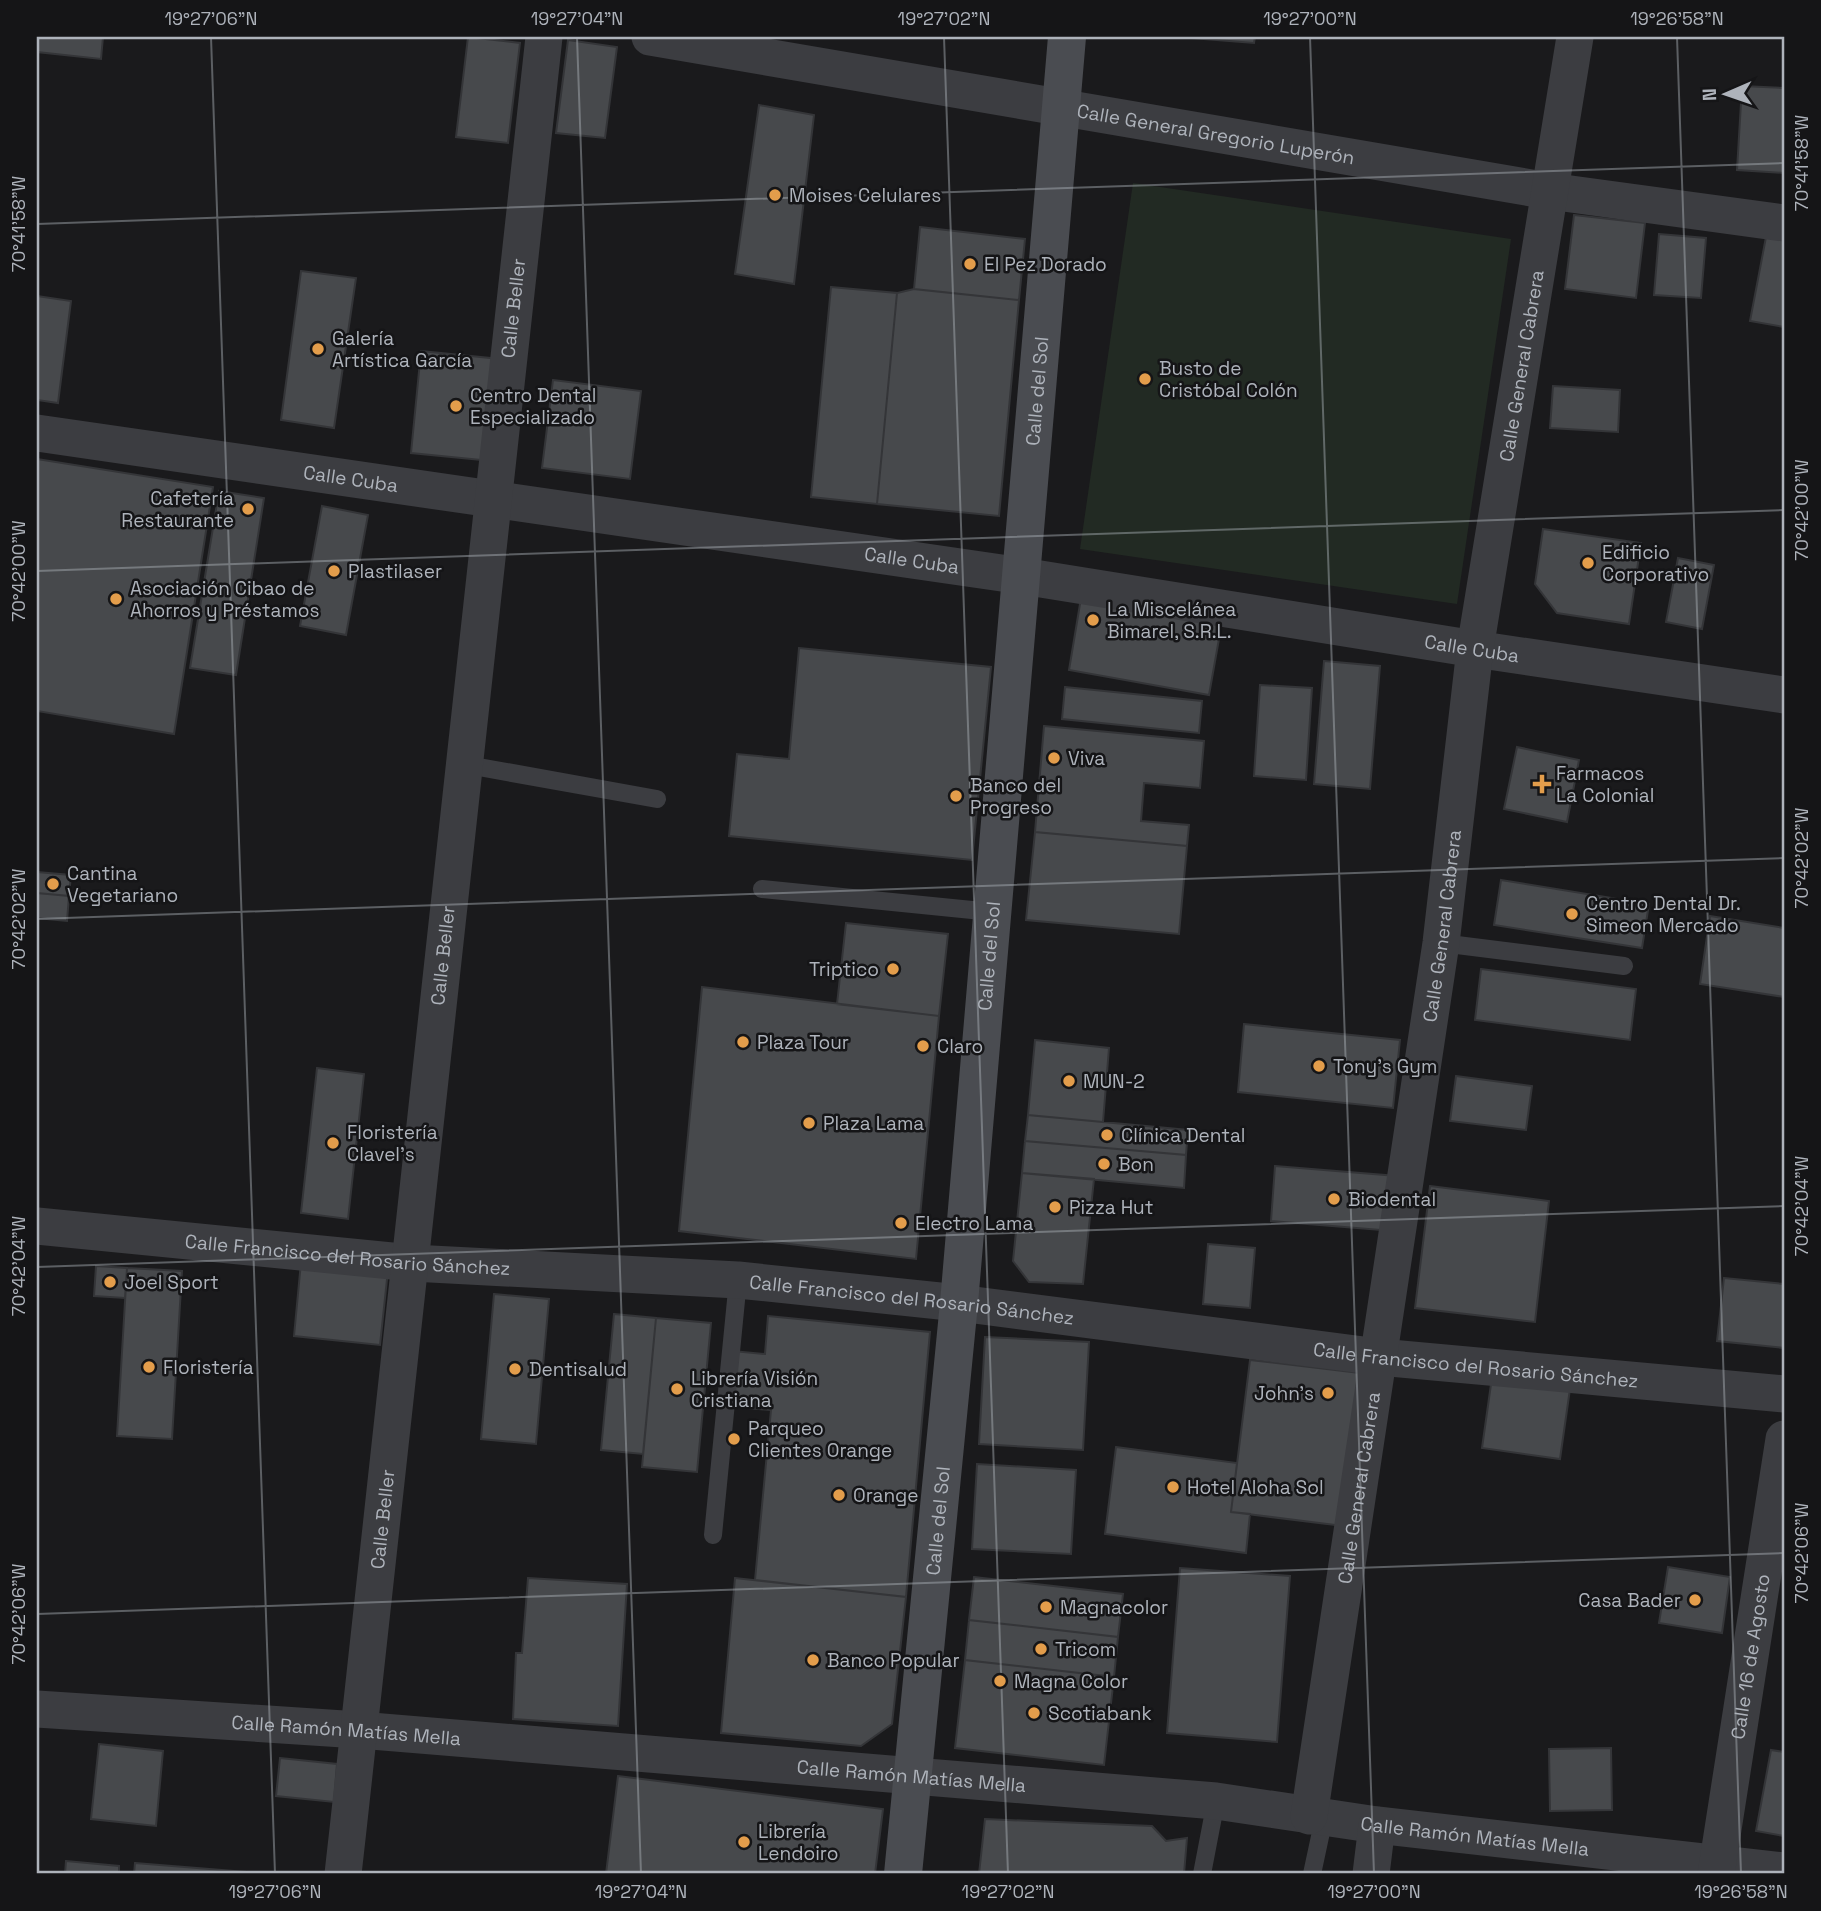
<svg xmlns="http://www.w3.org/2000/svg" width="1821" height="1911" font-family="'Space Grotesk',sans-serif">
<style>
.green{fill:#222a23}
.building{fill:#47494c;stroke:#343538;stroke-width:2}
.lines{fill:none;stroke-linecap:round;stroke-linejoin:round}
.service{stroke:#3c3d41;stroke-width:18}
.minor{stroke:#3c3d41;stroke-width:37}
.secondary{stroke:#4a4c51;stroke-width:38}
.ticks{fill:none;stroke:#aeb3bb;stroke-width:2;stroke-opacity:0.45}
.poi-dot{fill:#e39d4b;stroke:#151517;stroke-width:2.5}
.labels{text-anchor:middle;stroke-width:5;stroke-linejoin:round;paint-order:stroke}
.street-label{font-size:19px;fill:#aeb3bb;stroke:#151517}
.poi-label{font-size:19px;fill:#aeb3bb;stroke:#151517;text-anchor:start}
.neatline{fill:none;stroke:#aeb3bb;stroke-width:2.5}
.ticks-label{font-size:18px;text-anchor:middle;fill:#aeb3bb}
</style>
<rect width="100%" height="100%" fill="#1a1a1c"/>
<path class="green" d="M1133,183L1511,239L1457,604L1080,549Z"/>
<path class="building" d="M37,37H103L101,59L37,52Z
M468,37L520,43L508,143L456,137Z
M1178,37H1255L1254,43Z
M568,40L617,47L605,138L556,133Z
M1742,86L1784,88V173L1737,170Z
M759,105L814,115L794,284L735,274Z
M1574,215L1645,223L1636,298L1565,289Z
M920,227L1025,239L1019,300L914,289Z
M1659,234L1706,238L1701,298L1654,295Z
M1766,237L1784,240V327L1750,321Z
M301,271L356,278L334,428L281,420Z
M831,287L897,293L877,504L811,497Z
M914,289L1019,300L999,516L877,504L897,293Z
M37,296L71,301L58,403L37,400Z
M421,351L500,359L491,461L411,453Z
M553,380L641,391L630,479L542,468Z
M1553,386L1620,390L1618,432L1550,428Z
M37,459L213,487L174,734L37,711Z
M219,491L264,498L236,675L190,668Z
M322,506L368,515L346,635L300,626Z
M1543,529L1641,543L1629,624L1557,613L1535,584Z
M1678,558L1714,565L1702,629L1666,622Z
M1081,598L1222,622L1209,695L1069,670Z
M799,648L991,667L972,860L729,836L737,754L789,759Z
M1324,661L1380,666L1370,789L1314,784Z
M1260,685L1312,688L1306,780L1254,776Z
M1065,687L1202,701L1199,733L1062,719Z
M1044,726L1204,741L1200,788L1144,783L1141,821L1189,825L1187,846L1035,832Z
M1517,747L1579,760L1567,822L1504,809Z
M1035,832L1187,846L1179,934L1026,920Z
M37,872L71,875L69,896L37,893Z
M1501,880L1649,904L1642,948L1494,925Z
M37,893L69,896L67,921L37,918Z
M1710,916L1784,928V997L1700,984Z
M846,923L948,934L939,1016L837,1004Z
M1481,969L1636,989L1630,1040L1475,1020Z
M702,987L939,1016L916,1259L679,1231Z
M1244,1024L1400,1040L1393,1108L1238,1092Z
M1035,1040L1109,1048L1103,1122L1028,1115Z
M317,1068L364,1074L348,1219L301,1213Z
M1456,1076L1532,1086L1526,1130L1450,1121Z
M1028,1115L1188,1130L1186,1155L1025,1141Z
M1025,1141L1186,1155L1184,1188L1022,1173Z
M1275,1166L1397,1176L1393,1231L1271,1221Z
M1022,1173L1094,1179L1083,1284L1029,1282L1013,1261Z
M1430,1186L1549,1201L1535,1322L1415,1308Z
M1208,1244L1255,1248L1250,1308L1203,1304Z
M301,1262L388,1270L380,1345L294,1336Z
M96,1266L127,1268L125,1298L94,1296Z
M127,1268L182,1271L172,1439L117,1436Z
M1724,1278L1784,1284V1348L1717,1341Z
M494,1294L549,1299L536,1444L481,1439Z
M614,1314L656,1318L643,1454L601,1450Z
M768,1316L930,1332L906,1597L755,1580L771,1410L735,1407L729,1399L733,1351L765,1354Z
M656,1318L711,1323L697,1472L642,1467Z
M985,1337L1089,1342L1083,1450L979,1444Z
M1250,1360L1360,1373L1343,1526L1231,1512Z
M1492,1377L1570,1389L1560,1459L1482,1448Z
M1116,1447L1237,1463L1231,1512L1250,1514L1246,1553L1105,1534Z
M977,1464L1076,1470L1071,1554L972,1549Z
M1668,1567L1730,1577L1722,1633L1659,1623Z
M1180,1568L1290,1576L1277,1742L1167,1733Z
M974,1577L1123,1594L1118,1637L969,1620Z
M528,1578L627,1584L618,1726L513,1719L516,1653H522Z
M735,1578L906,1597L892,1724L861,1746L721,1733Z
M969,1620L1118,1637L1114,1677L965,1660Z
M965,1660L1114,1677L1104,1765L955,1748Z
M99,1744L163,1751L156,1826L91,1819Z
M1611,1748L1612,1810L1550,1811L1549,1749Z
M1771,1750L1784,1752V1836L1756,1831Z
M280,1758L337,1764L334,1802L276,1796Z
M618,1776L883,1809L875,1874H606Z
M985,1819L1152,1826L1166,1841L1187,1838L1184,1874H979Z
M66,1861L119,1866V1874H65Z
M135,1863L272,1874H134Z"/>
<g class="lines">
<path class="service" d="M462,764L657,799
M762,889L992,912
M1441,943L1624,966
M713,1535L738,1280
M1202,1874L1216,1801
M1312,1874L1324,1818"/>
<g class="minor">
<path id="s1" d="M650,37L1549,191L1784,223"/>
<path id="s2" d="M37,433L1022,576L1475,649L1784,695"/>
<path id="s3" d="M37,1226L412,1263L738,1280L959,1303L1379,1357L1784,1394"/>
<path id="s4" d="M37,1709L359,1730L1216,1801L1377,1825L1784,1871"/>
<path id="s5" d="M1309,1816L1441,943L1475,649L1575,37"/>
<path id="s6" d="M343,1874C412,1262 472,649 544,37"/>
<path d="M1371,1874L1377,1825"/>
<path id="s7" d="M1716,1874L1784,1439"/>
</g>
<path class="secondary" id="s8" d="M903,1874L959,1303L1067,37"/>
</g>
<path class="ticks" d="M211,37L275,1874M577,37L641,1874M944,37L1008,1874M1310,37L1374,1874M1677,37L1741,1874M37,224L1784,163M37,571L1784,510M37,919L1784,858M37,1267L1784,1206M37,1614L1784,1553"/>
<g class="poi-dot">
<circle cx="775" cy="195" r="7"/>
<circle cx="970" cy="264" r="7"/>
<circle cx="318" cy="349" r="7"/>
<circle cx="1145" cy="379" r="7"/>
<circle cx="456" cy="406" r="7"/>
<circle cx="248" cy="509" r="7"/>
<circle cx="1588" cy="563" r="7"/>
<circle cx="334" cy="571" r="7"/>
<circle cx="116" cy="599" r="7"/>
<circle cx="1093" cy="620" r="7"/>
<circle cx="1054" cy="758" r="7"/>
<path d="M1538.5 773.5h7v7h7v7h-7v7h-7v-7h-7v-7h7z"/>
<circle cx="956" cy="796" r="7"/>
<circle cx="53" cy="884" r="7"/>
<circle cx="1572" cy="914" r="7"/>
<circle cx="893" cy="969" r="7"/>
<circle cx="743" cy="1042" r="7"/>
<circle cx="923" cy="1046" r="7"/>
<circle cx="1319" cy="1066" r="7"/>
<circle cx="1069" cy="1081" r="7"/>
<circle cx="809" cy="1123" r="7"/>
<circle cx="1107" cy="1135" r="7"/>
<circle cx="333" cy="1143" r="7"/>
<circle cx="1104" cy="1164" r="7"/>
<circle cx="1334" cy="1199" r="7"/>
<circle cx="1055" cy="1207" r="7"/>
<circle cx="901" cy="1223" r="7"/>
<circle cx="110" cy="1282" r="7"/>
<circle cx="149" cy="1367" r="7"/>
<circle cx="515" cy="1369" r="7"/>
<circle cx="677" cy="1389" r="7"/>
<circle cx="1328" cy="1393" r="7"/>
<circle cx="734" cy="1439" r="7"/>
<circle cx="1173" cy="1487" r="7"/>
<circle cx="839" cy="1495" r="7"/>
<circle cx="1695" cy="1600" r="7"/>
<circle cx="1046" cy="1607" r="7"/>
<circle cx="1041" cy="1649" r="7"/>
<circle cx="813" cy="1660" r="7"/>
<circle cx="1000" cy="1681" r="7"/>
<circle cx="1034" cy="1713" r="7"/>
<circle cx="744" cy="1842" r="7"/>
</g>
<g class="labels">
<g class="street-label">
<text dy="7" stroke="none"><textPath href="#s1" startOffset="574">Calle General Gregorio Luperón</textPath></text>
<text dy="7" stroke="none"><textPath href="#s6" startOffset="1575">Calle Beller</textPath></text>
<text dy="7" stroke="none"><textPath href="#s5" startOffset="1466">Calle General Cabrera</textPath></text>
<text dy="7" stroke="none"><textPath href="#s8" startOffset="1489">Calle del Sol</textPath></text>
<text dy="7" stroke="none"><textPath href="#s2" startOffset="317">Calle Cuba</textPath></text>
<text dy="7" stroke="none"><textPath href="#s2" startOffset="884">Calle Cuba</textPath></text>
<text dy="7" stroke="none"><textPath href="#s2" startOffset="1451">Calle Cuba</textPath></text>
<text dy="7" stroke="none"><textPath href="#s5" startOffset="900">Calle General Cabrera</textPath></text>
<text dy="7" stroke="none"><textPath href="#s6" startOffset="924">Calle Beller</textPath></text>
<text dy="7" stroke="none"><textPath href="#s8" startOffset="922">Calle del Sol</textPath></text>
<text dy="7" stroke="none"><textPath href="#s3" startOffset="312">Calle Francisco del Rosario Sánchez</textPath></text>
<text dy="7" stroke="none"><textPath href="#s3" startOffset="878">Calle Francisco del Rosario Sánchez</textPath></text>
<text dy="7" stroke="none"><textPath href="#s3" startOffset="1446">Calle Francisco del Rosario Sánchez</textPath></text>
<text dy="7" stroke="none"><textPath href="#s5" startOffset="332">Calle General Cabrera</textPath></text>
<text dy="7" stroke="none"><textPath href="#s6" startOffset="357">Calle Beller</textPath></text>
<text dy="7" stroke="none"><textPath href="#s8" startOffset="355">Calle del Sol</textPath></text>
<text dy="7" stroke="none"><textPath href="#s7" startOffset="220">Calle 16 de Agosto</textPath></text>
<text dy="7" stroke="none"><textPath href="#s4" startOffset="310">Calle Ramón Matías Mella</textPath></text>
<text dy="7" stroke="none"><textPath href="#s4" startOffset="877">Calle Ramón Matías Mella</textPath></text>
<text dy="7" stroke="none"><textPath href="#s4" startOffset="1444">Calle Ramón Matías Mella</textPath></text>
</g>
<g class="poi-label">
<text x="789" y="202">Moises Celulares</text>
<text x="984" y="271">El Pez Dorado</text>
<text x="332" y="345">Galería<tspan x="332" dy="22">Artística García</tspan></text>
<text x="1159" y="375">Busto de<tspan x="1159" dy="22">Cristóbal Colón</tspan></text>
<text x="470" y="402">Centro Dental<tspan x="470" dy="22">Especializado</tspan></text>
<text x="234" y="505" text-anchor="end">Cafetería<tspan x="234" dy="22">Restaurante</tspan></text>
<text x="1602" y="559">Edificio<tspan x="1602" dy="22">Corporativo</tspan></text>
<text x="348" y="578">Plastilaser</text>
<text x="130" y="595">Asociación Cibao de<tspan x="130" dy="22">Ahorros y Préstamos</tspan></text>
<text x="1107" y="616">La Miscelánea<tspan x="1107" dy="22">Bimarel, S.R.L.</tspan></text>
<text x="1068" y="765">Viva</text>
<text x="1556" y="780">Farmacos<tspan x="1556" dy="22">La Colonial</tspan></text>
<text x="970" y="792">Banco del<tspan x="970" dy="22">Progreso</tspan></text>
<text x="67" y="880">Cantina<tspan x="67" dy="22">Vegetariano</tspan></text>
<text x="1586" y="910">Centro Dental Dr.<tspan x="1586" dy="22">Simeon Mercado</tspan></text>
<text x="879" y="976" text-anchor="end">Triptico</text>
<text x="757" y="1049">Plaza Tour</text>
<text x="937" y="1053">Claro</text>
<text x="1333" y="1073">Tony's Gym</text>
<text x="1083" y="1088">MUN-2</text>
<text x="823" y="1130">Plaza Lama</text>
<text x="347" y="1139">Floristería<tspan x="347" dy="22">Clavel's</tspan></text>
<text x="1121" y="1142">Clínica Dental</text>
<text x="1118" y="1171">Bon</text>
<text x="1348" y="1206">Biodental</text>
<text x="1069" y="1214">Pizza Hut</text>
<text x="915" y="1230">Electro Lama</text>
<text x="124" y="1289">Joel Sport</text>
<text x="163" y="1374">Floristería</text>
<text x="529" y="1376">Dentisalud</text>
<text x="691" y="1385">Librería Visión<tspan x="691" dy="22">Cristiana</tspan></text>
<text x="1314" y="1400" text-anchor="end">John's</text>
<text x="748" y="1435">Parqueo<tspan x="748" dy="22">Clientes Orange</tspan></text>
<text x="1187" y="1494">Hotel Aloha Sol</text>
<text x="853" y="1502">Orange</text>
<text x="1681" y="1607" text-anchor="end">Casa Bader</text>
<text x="1060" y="1614">Magnacolor</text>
<text x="1055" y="1656">Tricom</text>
<text x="827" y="1667">Banco Popular</text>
<text x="1014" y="1688">Magna Color</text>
<text x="1048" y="1720">Scotiabank</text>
<text x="758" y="1838">Librería<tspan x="758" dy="22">Lendoiro</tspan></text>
</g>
</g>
<rect width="1821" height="1911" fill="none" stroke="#151517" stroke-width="77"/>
<g transform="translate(1726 94) rotate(268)" stroke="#151517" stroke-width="5" paint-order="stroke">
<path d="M0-5L12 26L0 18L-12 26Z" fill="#aeb3bb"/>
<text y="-10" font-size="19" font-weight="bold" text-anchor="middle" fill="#aeb3bb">N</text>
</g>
<rect x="38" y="38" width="1745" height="1834" class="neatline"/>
<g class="ticks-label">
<text x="211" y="25">19°27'06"N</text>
<text x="577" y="25">19°27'04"N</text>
<text x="944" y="25">19°27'02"N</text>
<text x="1310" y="25">19°27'00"N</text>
<text x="1677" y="25">19°26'58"N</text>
<text transform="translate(1802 163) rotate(-90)" y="6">70°41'58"W</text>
<text transform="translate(19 224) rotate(-90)" y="6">70°41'58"W</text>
<text transform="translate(1802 510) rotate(-90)" y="6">70°42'00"W</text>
<text transform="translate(19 571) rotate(-90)" y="6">70°42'00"W</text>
<text transform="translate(1802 858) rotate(-90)" y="6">70°42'02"W</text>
<text transform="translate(19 919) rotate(-90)" y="6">70°42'02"W</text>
<text transform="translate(1802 1206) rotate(-90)" y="6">70°42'04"W</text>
<text transform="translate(19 1266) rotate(-90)" y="6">70°42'04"W</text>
<text transform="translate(1802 1553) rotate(-90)" y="6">70°42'06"W</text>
<text transform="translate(19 1614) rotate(-90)" y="6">70°42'06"W</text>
<text x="275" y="1898">19°27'06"N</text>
<text x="641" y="1898">19°27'04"N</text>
<text x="1008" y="1898">19°27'02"N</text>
<text x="1374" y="1898">19°27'00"N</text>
<text x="1741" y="1898">19°26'58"N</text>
</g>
</svg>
